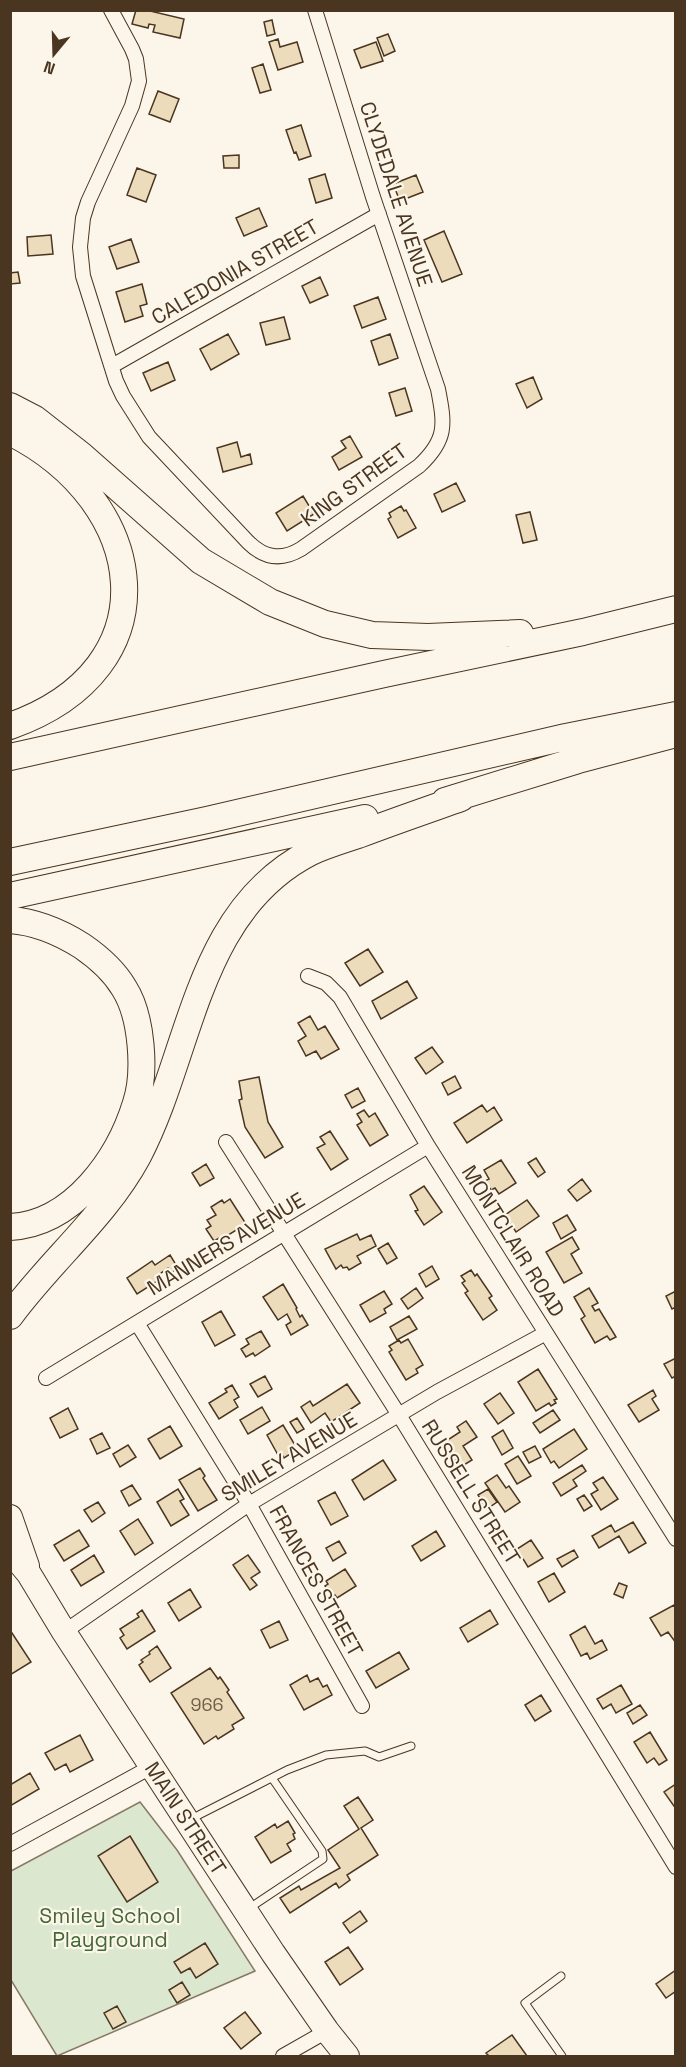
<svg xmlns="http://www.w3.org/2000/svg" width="686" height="2067" font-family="'Space Grotesk',sans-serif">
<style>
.green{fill:#dce7d0;stroke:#887966;stroke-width:1.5}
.building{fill:#ecdcbc;stroke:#4a3520;stroke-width:1.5}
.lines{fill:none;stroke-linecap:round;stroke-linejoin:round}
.service-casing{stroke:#4a3520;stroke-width:9}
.minor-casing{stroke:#4a3520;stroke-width:16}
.trunk-casing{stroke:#4a3520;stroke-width:26}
.motorway-casing{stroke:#4a3520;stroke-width:28}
.service{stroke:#fbf6e9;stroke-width:7}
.minor{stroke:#fbf6e9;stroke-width:14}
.trunk{stroke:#fbf6e9;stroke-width:24}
.motorway{stroke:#fbf6e9;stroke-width:26}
.labels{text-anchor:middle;stroke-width:4.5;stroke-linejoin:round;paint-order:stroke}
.number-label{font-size:18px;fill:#725f47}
.street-label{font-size:21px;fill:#4a3520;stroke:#fbf6e9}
.park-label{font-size:21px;fill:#436837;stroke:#fbf6e9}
</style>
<rect width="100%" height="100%" fill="#fbf6e9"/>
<path class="green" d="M140,1802L177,1850L255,1971L57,2056L11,1980V1871Z"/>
<path class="building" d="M136,10H146L184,19L180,38L153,32L155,25L149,24L148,28L132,24Z
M272,20L275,34L267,36L264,22Z
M388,34L395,51L384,56L377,38Z
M278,39L280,47L297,42L303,62L278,70L269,42Z
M376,42L383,61L361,68L354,50Z
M263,64L271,90L260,93L252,68Z
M158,91L179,99L170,122L149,114Z
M301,125L311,156L299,160L296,152L294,153L286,130Z
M239,155V168H224L223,156Z
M137,168L156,175L146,202L127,195Z
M325,174L332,198L316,203L309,179Z
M416,175L423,192L400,201L393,184Z
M259,208L267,226L244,236L236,218Z
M444,231L462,274L442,282L424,240Z
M51,235L53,254L28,256L27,237Z
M131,239L139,262L117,269L109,247Z
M18,272L20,283L10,284V273Z
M320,277L328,295L310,303L302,286Z
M142,284L147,304L140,306L143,316L125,322L116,292Z
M378,297L386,319L362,328L354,306Z
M284,317L290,339L266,345L260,323Z
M228,334L239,354L211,370L200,349Z
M390,334L398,358L379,365L371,341Z
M168,362L175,380L151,391L143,373Z
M533,377L542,399L527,408L516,384Z
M405,388L412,411L396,416L389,393Z
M350,436L362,457L339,470L332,457L346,448L341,441Z
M237,442L241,457L250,454L252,464L223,472L217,448Z
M456,483L465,501L442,512L434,494Z
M303,496L314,514L287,531L276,513Z
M401,506L404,511L406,510L416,528L398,538L388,519L391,517L389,513Z
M530,512L537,540L523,543L516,515Z
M368,949L383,972L360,986L345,963Z
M407,981L417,998L381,1019L372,1001Z
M310,1016L318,1030L325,1026L339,1049L321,1059L316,1051L306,1056L298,1041L306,1036L298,1023Z
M432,1047L443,1062L426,1074L415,1058Z
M455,1076L461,1088L448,1095L442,1083Z
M259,1077L268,1122L283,1147L265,1158L245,1127L239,1100L242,1099L239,1081Z
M358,1088L365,1101L352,1108L345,1095Z
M482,1105L487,1112L494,1107L502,1120L467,1143L454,1123Z
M364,1110L369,1117L375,1113L388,1135L370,1146L357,1125L362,1122L357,1114Z
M330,1131L348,1159L331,1170L317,1148L325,1144L320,1137Z
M536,1158L545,1172L538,1177L528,1163Z
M501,1160L516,1183L499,1194L495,1188L491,1190L485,1181L489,1179L484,1170Z
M206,1164L214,1178L200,1186L192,1173Z
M582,1179L591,1191L577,1201L568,1190Z
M424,1186L442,1212L424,1225L415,1211L418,1210L410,1195Z
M230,1199L246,1224L222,1239L221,1237L214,1241L206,1229L211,1226L207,1220L216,1215L211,1207L222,1200L224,1203Z
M527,1200L539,1216L516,1232L505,1215Z
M567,1215L576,1230L561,1239L553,1223Z
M357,1234L360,1240L371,1235L376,1246L357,1256L361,1263L349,1270L347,1267L343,1268L341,1265L336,1269L325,1249Z
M572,1237L579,1249L571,1254L582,1273L564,1283L546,1252Z
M388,1243L397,1258L387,1264L378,1249Z
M170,1255L178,1268L171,1273L168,1268L157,1276L159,1280L137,1294L127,1278L152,1261L155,1265Z
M432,1266L439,1279L426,1287L419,1274Z
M471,1270L475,1276L477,1274L492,1296L489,1298L497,1310L483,1320L465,1293L468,1291L462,1283L465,1281L461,1276Z
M283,1284L297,1308L296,1309L300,1317L302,1315L308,1325L291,1335L286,1325L291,1322L287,1314L278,1320L263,1297Z
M416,1288L423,1298L408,1309L401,1299Z
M589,1288L598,1303L592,1306L595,1311L599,1309L616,1337L610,1340L607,1336L595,1343L581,1319L585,1316L574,1297Z
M384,1291L392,1304L384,1309L386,1313L370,1322L360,1305Z
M676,1291V1307L672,1309L666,1296Z
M221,1311L235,1335L215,1346L202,1322Z
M409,1316L417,1329L397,1340L390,1327Z
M261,1331L270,1346L255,1356L253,1353L246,1357L241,1349L249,1344L246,1339Z
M408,1339L423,1365L416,1369L418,1373L406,1380L389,1352L392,1350L389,1346L399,1340L401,1343Z
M676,1358V1376L672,1378L664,1364Z
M538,1369L557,1399L554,1400L556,1403L551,1406L549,1403L536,1411L518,1382Z
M265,1376L272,1389L258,1397L250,1384Z
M347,1384L360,1403L331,1422L325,1413L311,1423L301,1407L310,1401L313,1406Z
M232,1385L239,1397L234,1400L238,1407L219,1419L209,1403L227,1392L225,1389Z
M653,1390L656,1396L652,1399L659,1410L639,1422L628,1405Z
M500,1393L514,1413L498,1424L484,1404Z
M262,1407L270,1421L248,1434L240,1420Z
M68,1408L78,1429L60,1438L50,1418Z
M553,1410L560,1420L540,1433L533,1423Z
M297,1418L304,1429L297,1433L290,1422Z
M466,1421L477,1437L463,1446L472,1460L459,1468L454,1461L457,1458L453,1451L450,1454L443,1443L460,1432L457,1427Z
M283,1425L295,1445L292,1446L295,1451L284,1458L281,1453L278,1455L267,1435Z
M170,1426L182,1446L160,1459L148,1439Z
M574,1429L587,1449L559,1468L554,1461L551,1463L543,1449Z
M503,1430L513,1448L502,1455L492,1437Z
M102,1433L110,1448L97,1454L90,1439Z
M128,1445L136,1457L120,1467L113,1454Z
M535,1446L541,1457L529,1463L523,1452Z
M518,1456L531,1476L517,1484L505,1464Z
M383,1460L396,1480L364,1500L352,1480Z
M582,1465L586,1471L573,1480L577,1486L561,1496L553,1483Z
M200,1468L205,1476L203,1478L217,1500L198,1511L179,1480Z
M497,1475L506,1488L509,1486L520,1502L505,1512L485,1483Z
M603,1477L618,1499L601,1510L591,1494L598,1490L593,1483Z
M132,1485L141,1499L129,1506L121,1491Z
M178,1489L184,1499L180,1501L189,1515L171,1526L157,1502Z
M488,1489L497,1502L487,1509L478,1495Z
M335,1492L348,1516L331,1525L318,1501Z
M584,1495L592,1506L584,1511L577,1499Z
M98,1502L105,1513L92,1522L84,1510Z
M138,1519L153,1543L135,1555L120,1531Z
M633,1522L646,1543L629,1553L619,1536L599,1548L592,1536L611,1525L615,1532Z
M79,1530L89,1546L64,1561L54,1545Z
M436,1531L445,1546L421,1561L412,1546Z
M531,1540L543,1558L528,1567L517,1549Z
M339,1541L346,1553L333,1561L326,1548Z
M574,1550L578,1557L562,1567L557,1559Z
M94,1555L104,1572L81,1586L71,1570Z
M248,1555L260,1572L251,1578L257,1585L250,1590L233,1565Z
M345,1569L356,1586L337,1598L335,1595L332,1597L325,1586L328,1584L326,1581Z
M554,1573L565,1592L549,1602L538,1582Z
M619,1583L627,1586L623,1598L614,1594Z
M190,1589L201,1607L179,1621L168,1603Z
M674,1605L676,1608V1643L668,1632L661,1636L650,1618Z
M142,1610L155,1631L127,1649L120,1638L124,1635L120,1629L139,1617L137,1614Z
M490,1610L498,1624L468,1642L460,1628Z
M279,1621L288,1640L270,1648L261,1630Z
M585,1626L595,1644L602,1640L607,1650L590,1659L587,1653L581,1656L570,1635Z
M10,1630L31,1662L10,1675Z
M157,1646L171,1668L150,1682L139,1665L143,1662L141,1660L150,1654L149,1652Z
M399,1652L409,1669L376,1688L366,1671Z
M210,1668L218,1679L220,1677L229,1690L227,1692L244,1718L232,1725L234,1729L218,1739L216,1736L204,1744L171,1693Z
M307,1675L310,1682L318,1678L323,1687L327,1685L332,1695L304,1710L290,1685Z
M621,1685L632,1704L616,1713L611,1704L603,1709L597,1699Z
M541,1695L551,1711L535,1721L525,1705Z
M640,1705L647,1715L633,1724L627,1713Z
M650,1732L667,1760L659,1765L654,1758L647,1763L634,1742Z
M80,1735L93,1760L70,1772L66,1764L55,1770L45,1753Z
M30,1773L39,1789L10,1806V1785Z
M676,1784V1809L664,1792Z
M358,1797L373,1820L361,1828L378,1855L347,1875L350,1880L339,1888L336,1883L290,1913L280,1898L299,1886L301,1890L340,1868L328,1850L359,1829L344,1806Z
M288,1821L295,1833L293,1834L295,1839L287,1844L291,1851L271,1863L255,1837L275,1824L277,1828Z
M130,1836L158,1882L127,1902L98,1856Z
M360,1911L367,1921L350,1933L343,1923Z
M205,1943L218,1964L196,1978L190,1968L181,1973L174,1962Z
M348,1947L363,1969L340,1985L325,1962Z
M676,1970V1991L666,1998L656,1984Z
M182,1982L190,1995L177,2003L169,1990Z
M117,2006L126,2022L113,2029L104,2013Z
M245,2012L261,2033L241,2049L224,2028Z
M512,2035L527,2056H489L486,2053Z"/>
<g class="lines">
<defs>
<path id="service" d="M191,1819L287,1770L326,1755L365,1751L379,1757L411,1746
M248,1909L323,1859L322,1851L272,1778
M561,1976L525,2003L562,2056"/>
<path id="minor" d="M111,10L132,49L136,59L139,81L132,106L88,202L83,218L80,247L83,276L116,381L123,396L149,437L248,542C264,558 281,561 301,549L419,466C447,440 445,425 438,389L373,197L315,10
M112,366L379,214
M308,976L326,983L340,997L428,1146L676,1539
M226,1142L399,1415L676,1867
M137,1323L249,1504L362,1706
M46,1378L428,1146
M64,1632L249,1504L437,1392L546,1333
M10,1844L151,1767
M283,2056L327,2031"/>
<g id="trunk">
<path d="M10,1517L27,1566"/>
<path id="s1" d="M10,1551L29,1574L64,1632L273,1953L327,2031L347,2056"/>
</g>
<path id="motorway" d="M10,406L35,419L81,455L201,561L270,602L325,624L372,635L428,637L520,633
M10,432C150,502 174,668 10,726
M10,757L384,674L583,632L676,609
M445,801L578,760L676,734
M10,862L207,820L566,737L676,715
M10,896L365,818
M10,920C37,922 60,932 82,946C98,957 114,971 124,988C142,1016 146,1072 136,1103C119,1159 73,1224 10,1227
M10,1316C51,1260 105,1217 138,1156C192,1053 195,911 311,852C326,845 343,840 358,835C392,822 427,810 461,798"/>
</defs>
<use href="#service" class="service-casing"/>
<use href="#minor" class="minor-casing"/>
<use href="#trunk" class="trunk-casing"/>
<use href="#motorway" class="motorway-casing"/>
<use href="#service" class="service"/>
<use href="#minor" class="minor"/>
<use href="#trunk" class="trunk"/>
<use href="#motorway" class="motorway"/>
</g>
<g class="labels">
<g class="number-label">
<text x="207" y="1711">966</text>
</g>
<g class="street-label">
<text transform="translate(396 194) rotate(72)" y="7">CLYDEDALE AVENUE</text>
<text transform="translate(235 272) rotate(-30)" y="7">CALEDONIA STREET</text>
<text transform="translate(354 485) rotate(-36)" y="7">KING STREET</text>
<text transform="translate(513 1241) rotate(58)" y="7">MONTCLAIR ROAD</text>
<text transform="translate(226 1244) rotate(-31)" y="7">MANNERS AVENUE</text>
<text transform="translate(289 1457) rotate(-31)" y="7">SMILEY AVENUE</text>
<text transform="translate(471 1492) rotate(58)" y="7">RUSSELL STREET</text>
<text transform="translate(316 1581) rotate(61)" y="7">FRANCES STREET</text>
<text dy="7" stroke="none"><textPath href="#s1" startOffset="320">MAIN STREET</textPath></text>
</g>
<g class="park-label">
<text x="110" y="1923">Smiley School<tspan x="110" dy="24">Playground</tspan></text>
</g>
</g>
<rect width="686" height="2067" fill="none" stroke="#4a3520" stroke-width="24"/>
<g transform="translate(54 54) rotate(199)" stroke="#fbf6e9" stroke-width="4.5" paint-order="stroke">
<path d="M0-4.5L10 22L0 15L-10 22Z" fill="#4a3520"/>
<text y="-9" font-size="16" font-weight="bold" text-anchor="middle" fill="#4a3520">N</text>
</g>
</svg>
